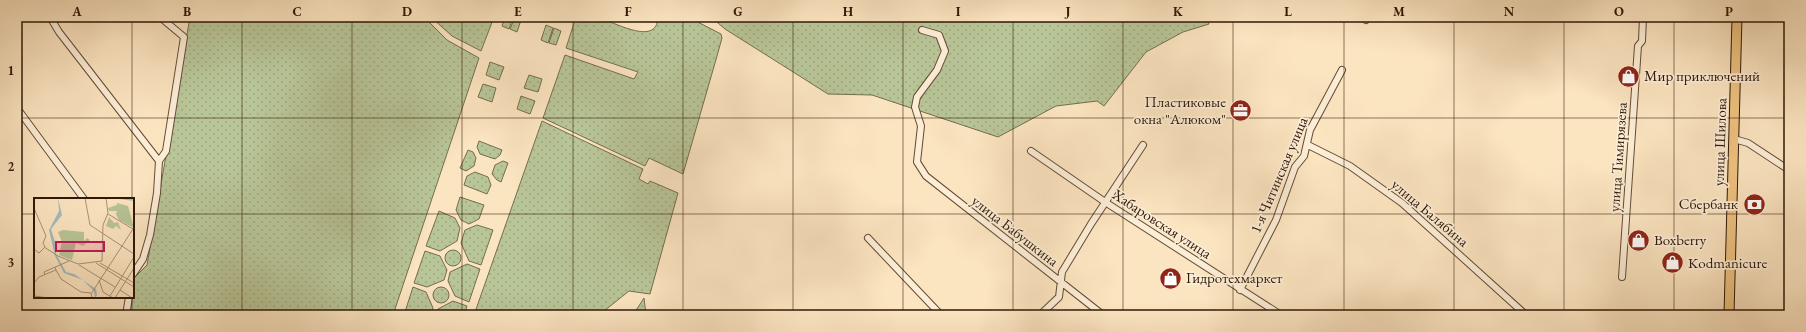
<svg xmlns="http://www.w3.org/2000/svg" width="1806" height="332" font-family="'EB Garamond',serif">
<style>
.grass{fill:url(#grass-dots);stroke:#746e4e}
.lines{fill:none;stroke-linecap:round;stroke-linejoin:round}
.minor-casing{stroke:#634b34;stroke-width:8}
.primary-casing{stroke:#301805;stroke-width:11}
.minor{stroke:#fcedd6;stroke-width:6}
.primary{stroke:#eec280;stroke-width:9}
.grid{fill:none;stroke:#301805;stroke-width:1;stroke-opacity:0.55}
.labels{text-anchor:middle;stroke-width:3.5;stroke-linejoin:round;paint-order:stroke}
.poi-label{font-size:15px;fill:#301805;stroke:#fcedd6;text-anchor:start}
.street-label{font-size:15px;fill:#301805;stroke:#fcedd6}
.inset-river{fill:none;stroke:#a5bbbe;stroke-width:2}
.inset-road{fill:none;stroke:#aa9275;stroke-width:1}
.view{fill:#c2185b;fill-opacity:0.15;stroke:#c2185b;stroke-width:2}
.inset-edge{fill:none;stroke:#301805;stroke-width:2}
.neatline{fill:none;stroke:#301805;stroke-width:1.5}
.grid-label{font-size:13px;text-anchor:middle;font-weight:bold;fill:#301805}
</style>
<defs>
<pattern id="grass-dots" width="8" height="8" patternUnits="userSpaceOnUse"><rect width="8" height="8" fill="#b8c597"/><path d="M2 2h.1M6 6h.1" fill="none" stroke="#9ea881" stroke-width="1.8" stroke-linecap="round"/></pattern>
</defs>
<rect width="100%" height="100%" fill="#fbe4c0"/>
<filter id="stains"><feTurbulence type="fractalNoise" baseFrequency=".005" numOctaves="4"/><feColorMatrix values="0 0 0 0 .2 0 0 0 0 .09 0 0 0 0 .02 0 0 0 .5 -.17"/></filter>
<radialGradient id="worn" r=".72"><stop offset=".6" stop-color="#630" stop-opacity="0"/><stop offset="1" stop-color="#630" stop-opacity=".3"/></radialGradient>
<path class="grass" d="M190,17H424L447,40L479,58L393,315H129L132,297H133L134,278L147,265Z
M431,17H494L481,51L452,36Z
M505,17H513L509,29L502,26Z
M515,17H522L517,32L510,29Z
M576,17C582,17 589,16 595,17C610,19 657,49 658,17H688L721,34L722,38L717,56L683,174L649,158L645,166L543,118L565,55L634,79L638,72L566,48Z
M711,17H1207L1209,24L1183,32L1146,52L1104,106L1097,101L1056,106L998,137L872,95L828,94L725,29Z
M546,25L553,28L548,43L541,40Z
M554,28L561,31L556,45L549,43Z
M490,62L504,67L499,80L486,75Z
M529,75L542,79L538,92L524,88Z
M483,84L496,88L492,102L478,97Z
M521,96L535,101L530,114L517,109Z
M542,121L643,169L639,179L648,184L650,181L678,193L650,294L629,291L599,315H474Z
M479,141L502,150L500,155L495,159L480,154L477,147Z
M468,150L473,152L476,158L474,166L466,171L460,168Z
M503,161L508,163L501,182L497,180L492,174L495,165Z
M475,172L488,177L491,185L487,194L464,185L467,176Z
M460,197L484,205L479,219L469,224L461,220L456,210Z
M439,211L455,218L460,228L457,241L440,251L426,246Z
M477,225L493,230L481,265L469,261L461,243L465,230Z
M445 258a8 8 0 1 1 16 0a8 8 0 1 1-16 0Z
M425,251L440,256L447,270L444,280L427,287L414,283Z
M467,264L480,269L469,302L455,296L448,281L450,272Z
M413,287L426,292L433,308L430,315H404Z
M433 295a8 8 0 1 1 16 0a8 8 0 1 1-16 0Z
M644,298L646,315H633Z
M453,301L467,306L464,315H436L438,309Z"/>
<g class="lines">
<defs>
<path id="minor" d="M50,17L59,32L159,161
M1366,20L1368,17
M922,30L939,35L945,51L937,70L917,97L915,107L921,126L917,162L926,176L1103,315
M17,108L84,199
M1734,139L1748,143L1789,170
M1308,145L1350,166L1402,203L1526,315
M1031,151L1105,202L1281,315
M868,238L941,315
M133,274L143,259L150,235L157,193L159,161L166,151L184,37L160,17
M1622,277L1638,46L1642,41L1643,17
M1240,290L1276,220L1295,167L1304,156L1310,130L1342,70
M126,315L129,297
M1040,315L1059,297L1062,272L1091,224L1143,145"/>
<path id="primary" d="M1729,315L1737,17"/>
</defs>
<use href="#minor" class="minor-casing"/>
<use href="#primary" class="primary-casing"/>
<use href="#minor" class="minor"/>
<use href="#primary" class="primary"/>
</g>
<path class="grid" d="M132,17V199M242,17V315M352,17V315M462,17V315M573,17V315M683,17V315M793,17V315M903,17V315M1013,17V315M1123,17V315M1233,17V315M1344,17V315M1454,17V315M1564,17V315M1674,17V315M17,118H1789M17,214H35M133,214H1789M132,297V315"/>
<defs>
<symbol id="shop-disc" viewBox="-11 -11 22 22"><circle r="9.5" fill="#8f2418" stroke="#fcedd6"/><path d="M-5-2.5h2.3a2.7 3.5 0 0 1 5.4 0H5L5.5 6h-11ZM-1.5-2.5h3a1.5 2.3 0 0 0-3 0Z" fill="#fff"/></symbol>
<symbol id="office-disc" viewBox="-11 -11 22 22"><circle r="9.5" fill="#8f2418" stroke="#fcedd6"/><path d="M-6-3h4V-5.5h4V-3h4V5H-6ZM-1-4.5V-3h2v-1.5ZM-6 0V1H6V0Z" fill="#fff"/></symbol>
<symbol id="bank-disc" viewBox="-11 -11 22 22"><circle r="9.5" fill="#8f2418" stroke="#fcedd6"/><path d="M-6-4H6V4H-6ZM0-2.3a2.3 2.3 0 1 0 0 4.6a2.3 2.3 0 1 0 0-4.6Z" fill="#fff"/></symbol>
</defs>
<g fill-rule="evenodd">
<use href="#shop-disc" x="1616" y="64" width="25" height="25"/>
<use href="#office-disc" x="1228" y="98" width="25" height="25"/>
<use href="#bank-disc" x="1742" y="192" width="25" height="25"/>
<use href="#shop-disc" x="1626" y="228" width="25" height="25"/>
<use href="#shop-disc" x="1660" y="250" width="25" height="25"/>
<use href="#shop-disc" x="1158" y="266" width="25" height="25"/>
</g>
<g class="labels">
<g class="poi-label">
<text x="1644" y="81">Мир приключений</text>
<text x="1226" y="107" text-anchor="end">Пластиковые<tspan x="1226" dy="17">окна "Алюком"</tspan></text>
<text x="1738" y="209" text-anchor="end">Сбербанк</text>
<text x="1654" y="245">Boxberry</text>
<text x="1688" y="268">Kodmanicure</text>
<text x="1186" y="283">Гидротехмаркет</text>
</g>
<g class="street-label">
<text transform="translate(1720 142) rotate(-88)" y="5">улица Шилова</text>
<text transform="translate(1618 157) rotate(-86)" y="5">улица Тимирязева</text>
<text transform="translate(1279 175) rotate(-67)" y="5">1-я Читинская улица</text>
<text transform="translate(1430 213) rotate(40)" y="5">улица Балябина</text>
<text transform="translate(1162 224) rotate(33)" y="5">Хабаровская улица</text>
<text transform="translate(1015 231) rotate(38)" y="5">улица Бабушкина</text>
</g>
</g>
<g transform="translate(34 198)">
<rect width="100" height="100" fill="#fbe4c0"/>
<path d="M29,32L50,34V43L53,40L56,42L49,48L42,45L38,62L25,57L28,44L24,34Z" fill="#b8c597"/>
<path d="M83,5L94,8L100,30L85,22L82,16L83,13H75L74,10L83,7ZM75,19L80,25L84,24L87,32L82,28L79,31L72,28Z" fill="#b8c597"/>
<path d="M24,0L28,17L17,31L21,44L22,56L32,74L40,76L62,91L63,97L61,100L60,93L49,82L30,75L21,58L15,32L25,13Z" fill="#a5bbbe"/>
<path class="inset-river" d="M86,0L100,2"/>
<path class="inset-road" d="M51,0L56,27L100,56M0,10L12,38L9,45L11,49L5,55L0,51M74,16L99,31M88,48L99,31M10,49L24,58L44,66L68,63M68,63L69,27L74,15L72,0M62,65L100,89M66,65L100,85M45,67L81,89M22,72L27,81L47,94L57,95M11,77L10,74L35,63M65,82L69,94L79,100M0,85L5,79L22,72L21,69M86,92L98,100M0,98L15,100M76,98L100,59M58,100L57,96L88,48M81,100L100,70"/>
<path class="view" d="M22,44H70V53H22Z"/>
<rect width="100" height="100" class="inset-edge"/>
</g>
<rect width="1806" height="332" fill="none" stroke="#fbe4c0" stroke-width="44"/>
<rect x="22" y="22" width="1762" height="288" class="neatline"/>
<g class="grid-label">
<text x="77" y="16">A</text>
<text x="187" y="16">B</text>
<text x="297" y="16">C</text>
<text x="407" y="16">D</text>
<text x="518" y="16">E</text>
<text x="628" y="16">F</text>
<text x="738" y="16">G</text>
<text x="848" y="16">H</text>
<text x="958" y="16">I</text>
<text x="1068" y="16">J</text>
<text x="1178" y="16">K</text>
<text x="1288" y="16">L</text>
<text x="1399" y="16">M</text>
<text x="1509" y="16">N</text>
<text x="1619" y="16">O</text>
<text x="1729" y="16">P</text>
<text x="11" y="75">1</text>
<text x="11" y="171">2</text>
<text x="11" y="267">3</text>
</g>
<rect width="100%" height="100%" filter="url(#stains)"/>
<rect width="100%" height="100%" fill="url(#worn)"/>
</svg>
